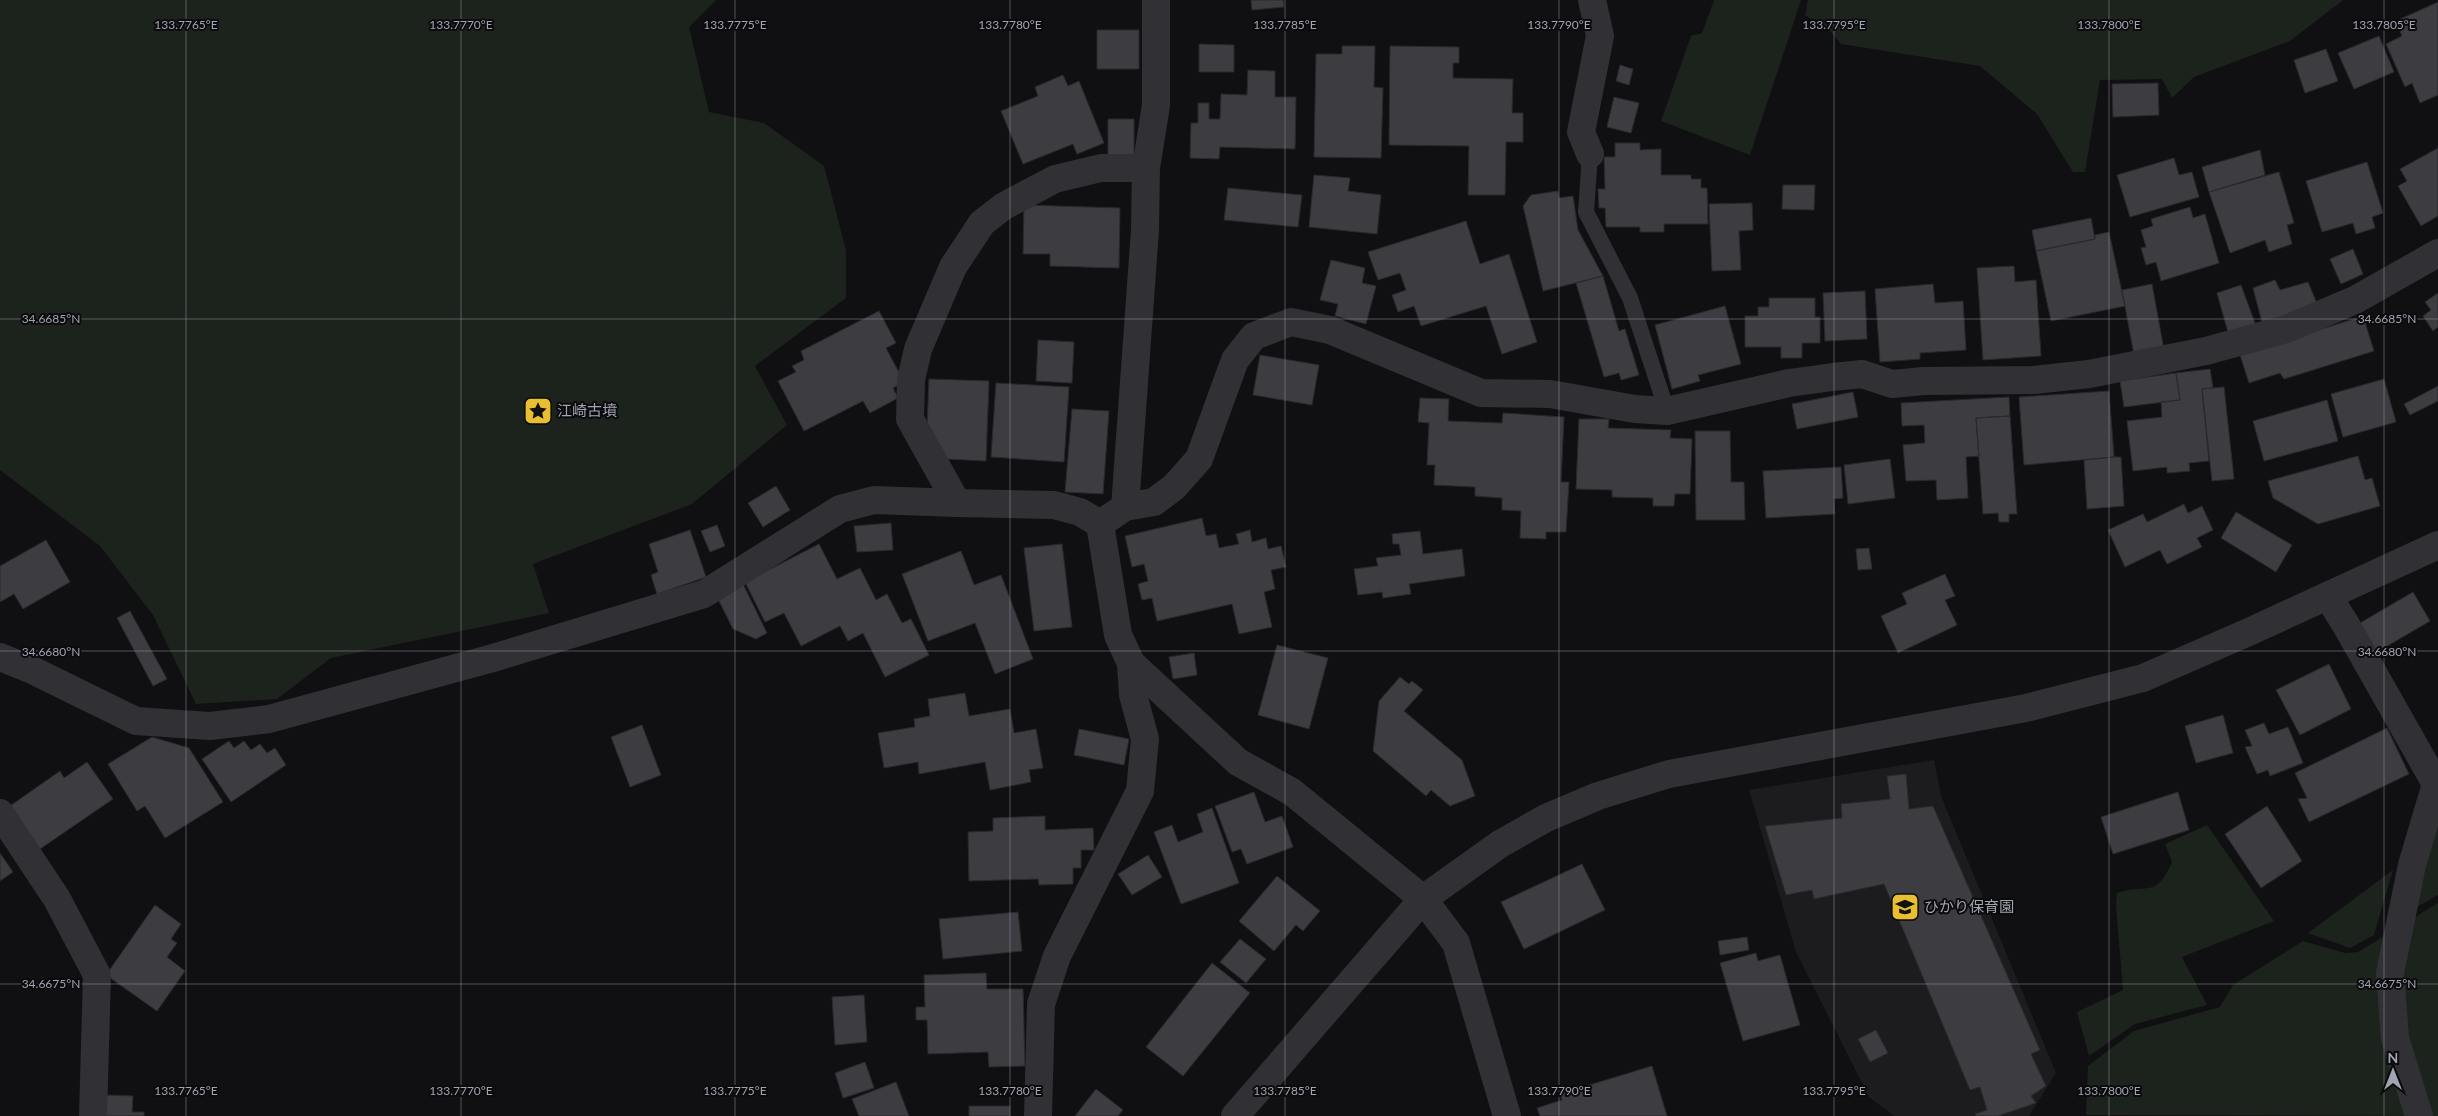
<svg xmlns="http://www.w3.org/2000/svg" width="2438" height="1116" font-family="Lato,'Noto Sans JP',sans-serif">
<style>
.built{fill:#1c1b1e}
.green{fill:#1c231d}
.building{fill:#3c3c41;stroke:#2a292d}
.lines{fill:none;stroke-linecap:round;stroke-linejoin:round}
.service{stroke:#313135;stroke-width:16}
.minor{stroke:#313135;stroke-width:28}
.tertiary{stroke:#313135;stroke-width:28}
.ticks{fill:none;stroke:#a1a4b1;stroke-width:1;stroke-opacity:0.45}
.labels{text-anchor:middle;stroke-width:4;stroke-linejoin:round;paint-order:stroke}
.poi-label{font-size:15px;fill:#a1a4b1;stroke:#0b0a0c;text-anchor:start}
.ticks-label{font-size:12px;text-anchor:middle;fill:#a1a4b1;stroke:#0b0a0c;stroke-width:4;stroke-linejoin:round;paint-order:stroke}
</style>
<rect width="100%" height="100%" fill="#100f11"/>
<path class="built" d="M1934,760L1941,796L2056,1073L2029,1116H1894L1869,1097L1796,952L1749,790Z"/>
<path class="green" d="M0,0H716L689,27L709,112L764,123L824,166L846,250V298L755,366L787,425L692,504L533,564L549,613L331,658L277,699L196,704L153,615L100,546L0,470Z
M1714,0H1801L1750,155L1661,121L1691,36L1702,33Z
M1808,0H2343L2290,41L2194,77L2172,98L2162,79L2100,80L2085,172H2073L2037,114L1980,66L1841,44L1830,31L1805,15Z
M2438,821V895L2415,908Z
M2207,825L2274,921L2182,957L2207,1005L2135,1024L2089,1056L2077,1012L2123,990L2116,906L2117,893C2147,883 2156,899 2172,862L2165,844Z
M2393,870L2374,935L2350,948L2308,933Z
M2438,903V1116L2086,1115L2088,1066L2134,1031L2220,1007L2233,985L2303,941L2345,953L2358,952Z"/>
<path class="building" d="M1251,0H1283L1284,7L1252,10Z
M2438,2V95L2420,103L2412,83L2405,87L2386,44L2402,36L2396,21Z
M1097,30H1139V69H1097Z
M2379,36L2394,72L2354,89L2338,53Z
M1199,44L1234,45V72H1199Z
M1342,46H1375L1374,87L1383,88L1381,158L1314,157L1316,54H1342Z
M1390,46L1459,47V63H1453V78L1513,79L1512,113H1523V142H1506L1505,195H1468L1469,146L1389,145Z
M2326,49L2338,81L2305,93L2294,60Z
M1620,65L1633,69L1629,85L1616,81Z
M1248,70L1275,71V97H1296L1295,149L1220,147L1219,159L1190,158L1191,123H1198V103H1209V119H1220L1221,94L1247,95Z
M1063,75L1068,86L1079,81L1104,143L1077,154L1073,144L1023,164L1001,111L1038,96L1035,87Z
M2158,83L2159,115L2113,117L2112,84Z
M1614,97L1639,103L1631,133L1607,127Z
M1108,119H1134V159H1108Z
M1615,143H1640V150L1661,149V175H1691V179H1701V188H1707L1708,224H1664V232H1640V227H1606L1605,208H1599L1598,189H1605L1604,157H1615Z
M2438,148V216L2421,226L2398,186L2407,181L2400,169Z
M2260,150L2265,175L2209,192L2202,167Z
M2174,158L2179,175L2192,172L2199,197L2130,217L2117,175Z
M2367,162L2383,213L2372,217L2375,228L2356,234L2353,223L2322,232L2306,181Z
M2279,172L2294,223L2287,225L2292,244L2269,252L2265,240L2230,253L2209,192Z
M1314,175L1350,178L1348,191L1381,195L1377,234L1309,227Z
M1783,185H1815L1814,210L1782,209Z
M1228,188L1302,195L1298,227L1224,220Z
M1558,191L1559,198L1573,196L1578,230L1603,276L1543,291L1523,206L1531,195Z
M1752,203L1753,230L1739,231L1741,270L1712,271L1709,204Z
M1024,205L1120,208L1119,268L1050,266V254H1023Z
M2190,207L2193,218L2205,214L2219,263L2161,281L2156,262L2146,265L2141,248L2146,247L2141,230L2153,226L2151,219Z
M2091,218L2095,239L2036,251L2032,230Z
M1466,221L1480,264L1509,254L1537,342L1502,354L1486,306L1421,326L1414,306L1398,312L1392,295L1406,290L1400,273L1378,280L1368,252Z
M2109,232L2125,306L2051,321L2036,251L2095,239V235Z
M2353,249L2363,274L2341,284L2330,259Z
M1331,260L1365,268L1362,283L1376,286L1366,324L1335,316L1338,304L1320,300Z
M2014,266L2015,282L2036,280L2041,356L1983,360L1977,268Z
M1603,276L1619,331L1625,329L1639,375L1621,380L1619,373L1604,377L1576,283Z
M2275,280L2280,290L2308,282L2318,306L2263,326L2253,288Z
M1933,284L1935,303L1963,301L1966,350L1920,353V359L1880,362L1875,289Z
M2152,284L2164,350L2134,355L2122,290Z
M2241,285L2256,326L2229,336L2217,293Z
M1865,291L1867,339L1825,341L1823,293Z
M2438,293V327L2433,331L2423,316L2431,310L2425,302Z
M1769,298H1815V317H1820V343H1802V358H1781V347H1745V316H1758V307H1769Z
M1725,306L1741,364L1698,375L1700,381L1672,389L1655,325Z
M879,311L896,343L886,348L904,382L893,388L898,398L870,413L863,401L804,431L778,381L796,372L792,366L804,360L801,351Z
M2363,316L2374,351L2284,379L2280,373L2249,383L2240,355Z
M1038,340L1074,342L1072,383L1036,381Z
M1260,355L1319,365L1312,405L1253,395Z
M2210,369L2213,388L2202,389L2209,461L2189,463L2190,471L2167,473V467L2133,471L2127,421L2162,417L2161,402L2180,400L2176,373Z
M2176,373L2180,400L2124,407L2120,381Z
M929,379L989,381L986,461L947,459L927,428Z
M2384,379L2396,422L2343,437L2331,394Z
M996,383L1069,387L1064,462L991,457Z
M2438,386V401L2410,415L2404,404Z
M2224,387L2234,479L2212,481L2202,389Z
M2109,391L2114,457L2024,465L2019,397Z
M1853,392L1858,417L1797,429L1792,404Z
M2009,397L2010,416L1976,418L1979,456L1966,457L1968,498L1937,500L1936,480L1906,481L1903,445L1925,443L1924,425L1902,426L1901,403Z
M1420,398L1449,399L1448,421L1502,423L1503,413L1564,417L1561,482H1569L1566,532H1546V539L1520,538L1521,511L1502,510V498L1475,496V487L1434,485L1435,465H1427L1429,423L1418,422Z
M2327,400L2338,441L2264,461L2253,421Z
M1072,409L1109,411L1103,494L1065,492Z
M2010,416L2017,514H2009V522H1999L1998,513L1983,514L1976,418Z
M1579,419H1609L1608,428L1671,430L1670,438L1692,439L1690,494H1675L1674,506H1653V498L1612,497V490L1576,489Z
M1695,431H1730L1731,482H1744L1745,520H1696Z
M2358,456L2365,480L2372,478L2380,506L2318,524L2273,498L2268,481Z
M2114,457H2121L2124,506L2087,509L2084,460Z
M1890,459L1895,498L1848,504L1844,465Z
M1841,467L1843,498L1834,499L1835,514L1766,518L1763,471Z
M776,486L790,510L763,527L748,503Z
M2184,504L2188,513L2202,506L2213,530L2197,538L2202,547L2167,564L2160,550L2125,567L2108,530L2143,514L2147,522Z
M2236,512L2292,545L2276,572L2221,538Z
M1202,518L1206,536L1216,534L1219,548L1239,544L1236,534L1250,530L1252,542L1266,538L1268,549L1281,546L1286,567L1271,570L1275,589L1264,592L1272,627L1239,634L1232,604L1157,621L1152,598L1142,600L1138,584L1148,581L1144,564L1132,567L1125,536Z
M891,523L893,550L857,552L854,526Z
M717,525L725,546L710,552L701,531Z
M690,530L706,577L657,594L651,575L658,572L649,544Z
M1420,531L1423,554L1462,549L1465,576L1409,584L1411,594L1383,598L1382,592L1358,595L1354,569L1378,566L1376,558L1401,555L1399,544H1393L1392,534Z
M46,540L70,582L23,609L14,594L0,602V566Z
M819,544L837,579L860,568L876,600L887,594L902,623L911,619L929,655L885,677L863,633L848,641L840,626L801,646L784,613L765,622L745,582Z
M1062,544L1072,627L1034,631L1024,548Z
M1869,548L1872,569L1858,570L1856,549Z
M961,551L974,585L1001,575L1033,659L995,674L975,623L928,641L902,574Z
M1945,574L1955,596L1945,600L1957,625L1898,653L1881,616L1907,604L1902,593Z
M743,584L767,633L756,639L733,629L717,597Z
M2413,592L2430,621L2377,652L2360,623Z
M130,611L167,679L153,686L117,618Z
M1277,645L1328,658L1309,729L1258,715Z
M1194,653L1197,675L1173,679L1169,657Z
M2329,664L2351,709L2300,735L2276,690Z
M1400,677L1409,684L1412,681L1423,690L1404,711L1462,760L1475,796L1450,806L1431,790L1426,796L1373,751L1379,701Z
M965,693L969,716L1010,709L1014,733L1036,729L1043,768L1029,770L1031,782L990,790L985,762L919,774L918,762L884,768L878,733L915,727L914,719L930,716L928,699Z
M2223,715L2233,753L2196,763L2185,726Z
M2264,723L2269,734L2288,727L2303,763L2270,776L2268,770L2257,774L2245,747L2252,746L2245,730Z
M642,725L661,775L630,787L611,737Z
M2387,728L2409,774L2309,822L2298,799L2307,798L2295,773Z
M1079,729L1129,739L1124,765L1074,755Z
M152,737L189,748L223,802L165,838L145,806L137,811L108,764Z
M229,741L234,748L244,741L251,750L260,744L267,753L275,748L286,765L231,802L202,759Z
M87,762L113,799L40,849L10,806L60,771L64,778Z
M1906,774L1909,809L1933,806L2040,1050L2031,1054L2046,1086L2031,1096L2036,1103L1998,1116H1976L1975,1114L1987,1110L1980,1087L1970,1090L1884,884L1814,899L1812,890L1786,895L1765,826L1842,818L1841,804L1890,799L1887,776Z
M1254,792L1265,822L1282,816L1293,847L1247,864L1241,849L1232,852L1215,806Z
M2178,792L2189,830L2113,854L2101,817Z
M2267,806L2302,861L2261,888L2225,834Z
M1212,808L1239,883L1181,904L1154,832L1172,825L1178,842L1203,832L1197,814Z
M1045,816V830L1093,828L1094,850H1081V868H1073V884L1039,885L1038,879L969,881L968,832L993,831V818Z
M0,853L13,872L0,881Z
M1148,855L1162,877L1132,895L1118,874Z
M1582,864L1605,910L1524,949L1501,902Z
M1277,876L1320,911L1303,931L1296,925L1274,951L1239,921Z
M155,905L181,924L171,939L177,943L167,957L185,971L157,1011L106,975Z
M1018,912L1022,951L943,959L939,919Z
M1747,937L1749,950L1720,955L1718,941Z
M1240,939L1266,959L1246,983L1220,962Z
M1756,953L1758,961L1780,955L1800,1025L1743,1041L1720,963Z
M1212,963L1250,993L1183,1076L1146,1047Z
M986,973L987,989H1023L1025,1066L989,1067L988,1052L928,1054L927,1020H916V1007H925L924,975Z
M864,995L867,1042L835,1045L832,997Z
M1876,1030L1888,1053L1870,1062L1858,1039Z
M865,1062L874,1088L843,1098L835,1073Z
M1652,1066L1667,1116H1540L1537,1108L1562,1100L1560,1094Z
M896,1082L909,1116H859L852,1099Z
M1096,1089L1123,1110L1118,1116H1075Z
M106,1095L133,1096L132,1112H144V1116H105Z
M969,1106H1010V1116H969Z"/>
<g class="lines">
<path class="service" d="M1590,154L1586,212L1630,298L1667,411"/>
<path class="minor" d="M1590,154L1581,132L1600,36L1592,0
M957,503L1054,505L1080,512L1100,524
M1125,507L1145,230L1146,168L1156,105V0
M2328,596L2346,625L2436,784L2412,865L2390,973L2395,1038L2419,1116
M0,657L30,669L136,721L210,726L269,719L493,658L704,594L840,509L874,500L957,503L910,419L911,380L918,349L953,267L982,223L1004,206L1055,179L1101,168H1146
M0,813L57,899L97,975L93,1116
M1038,1116L1041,1004L1057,956L1140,791L1145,739L1133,695L1131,663
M1507,1116L1456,943L1423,899L1292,792L1238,762L1131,663L1118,635L1100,524L1125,507L1154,502L1174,487L1199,459L1235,360L1254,336L1291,322L1330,330L1481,393L1550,394L1635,409L1667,411L1789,383L1833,377L1862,374L1892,384L1924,381L2034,380L2089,374L2206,351L2286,329L2355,300L2438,253"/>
<path class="tertiary" d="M1235,1116L1423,899L1500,844L1546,818L1598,796L1669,774L2026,708L2143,678L2251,631L2438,545"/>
</g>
<path class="ticks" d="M186,0V1116M461,0V1116M735,0V1116M1010,0V1116M1285,0V1116M1559,0V1116M1834,0V1116M2109,0V1116M2384,0V1116M0,319H2438M0,651H2438M0,984H2438"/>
<defs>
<symbol id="sight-square" viewBox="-11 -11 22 22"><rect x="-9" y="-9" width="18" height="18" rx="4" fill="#e7bf31" stroke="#0b0a0c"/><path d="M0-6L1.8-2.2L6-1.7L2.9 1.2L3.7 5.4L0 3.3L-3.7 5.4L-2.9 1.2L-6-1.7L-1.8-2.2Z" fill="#111"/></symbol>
<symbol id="school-square" viewBox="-11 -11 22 22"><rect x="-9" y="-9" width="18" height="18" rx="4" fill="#e7bf31" stroke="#0b0a0c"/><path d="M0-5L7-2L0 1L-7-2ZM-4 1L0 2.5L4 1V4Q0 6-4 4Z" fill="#111"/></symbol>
</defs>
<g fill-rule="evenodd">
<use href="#sight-square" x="522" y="395" width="32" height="32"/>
<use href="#school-square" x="1889" y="891" width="32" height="32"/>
</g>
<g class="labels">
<g class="poi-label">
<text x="557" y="416">江崎古墳</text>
<text x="1924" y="912">ひかり保育園</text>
</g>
</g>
<g class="ticks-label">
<text x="186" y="29">133.7765°E</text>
<text x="461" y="29">133.7770°E</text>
<text x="735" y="29">133.7775°E</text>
<text x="1010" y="29">133.7780°E</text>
<text x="1285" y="29">133.7785°E</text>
<text x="1559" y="29">133.7790°E</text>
<text x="1834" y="29">133.7795°E</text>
<text x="2109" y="29">133.7800°E</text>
<text x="2384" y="29">133.7805°E</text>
<text x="51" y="323">34.6685°N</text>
<text x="2387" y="323">34.6685°N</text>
<text x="51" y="656">34.6680°N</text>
<text x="2387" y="656">34.6680°N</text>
<text x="51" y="988">34.6675°N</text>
<text x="2387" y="988">34.6675°N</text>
<text x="186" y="1095">133.7765°E</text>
<text x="461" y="1095">133.7770°E</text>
<text x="735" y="1095">133.7775°E</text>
<text x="1010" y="1095">133.7780°E</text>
<text x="1285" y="1095">133.7785°E</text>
<text x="1559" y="1095">133.7790°E</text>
<text x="1834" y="1095">133.7795°E</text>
<text x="2109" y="1095">133.7800°E</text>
</g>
<g transform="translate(2393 1071)" stroke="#0b0a0c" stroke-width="4" paint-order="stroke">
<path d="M0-4L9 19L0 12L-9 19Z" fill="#a1a4b1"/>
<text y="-8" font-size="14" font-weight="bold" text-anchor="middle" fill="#a1a4b1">N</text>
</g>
</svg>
